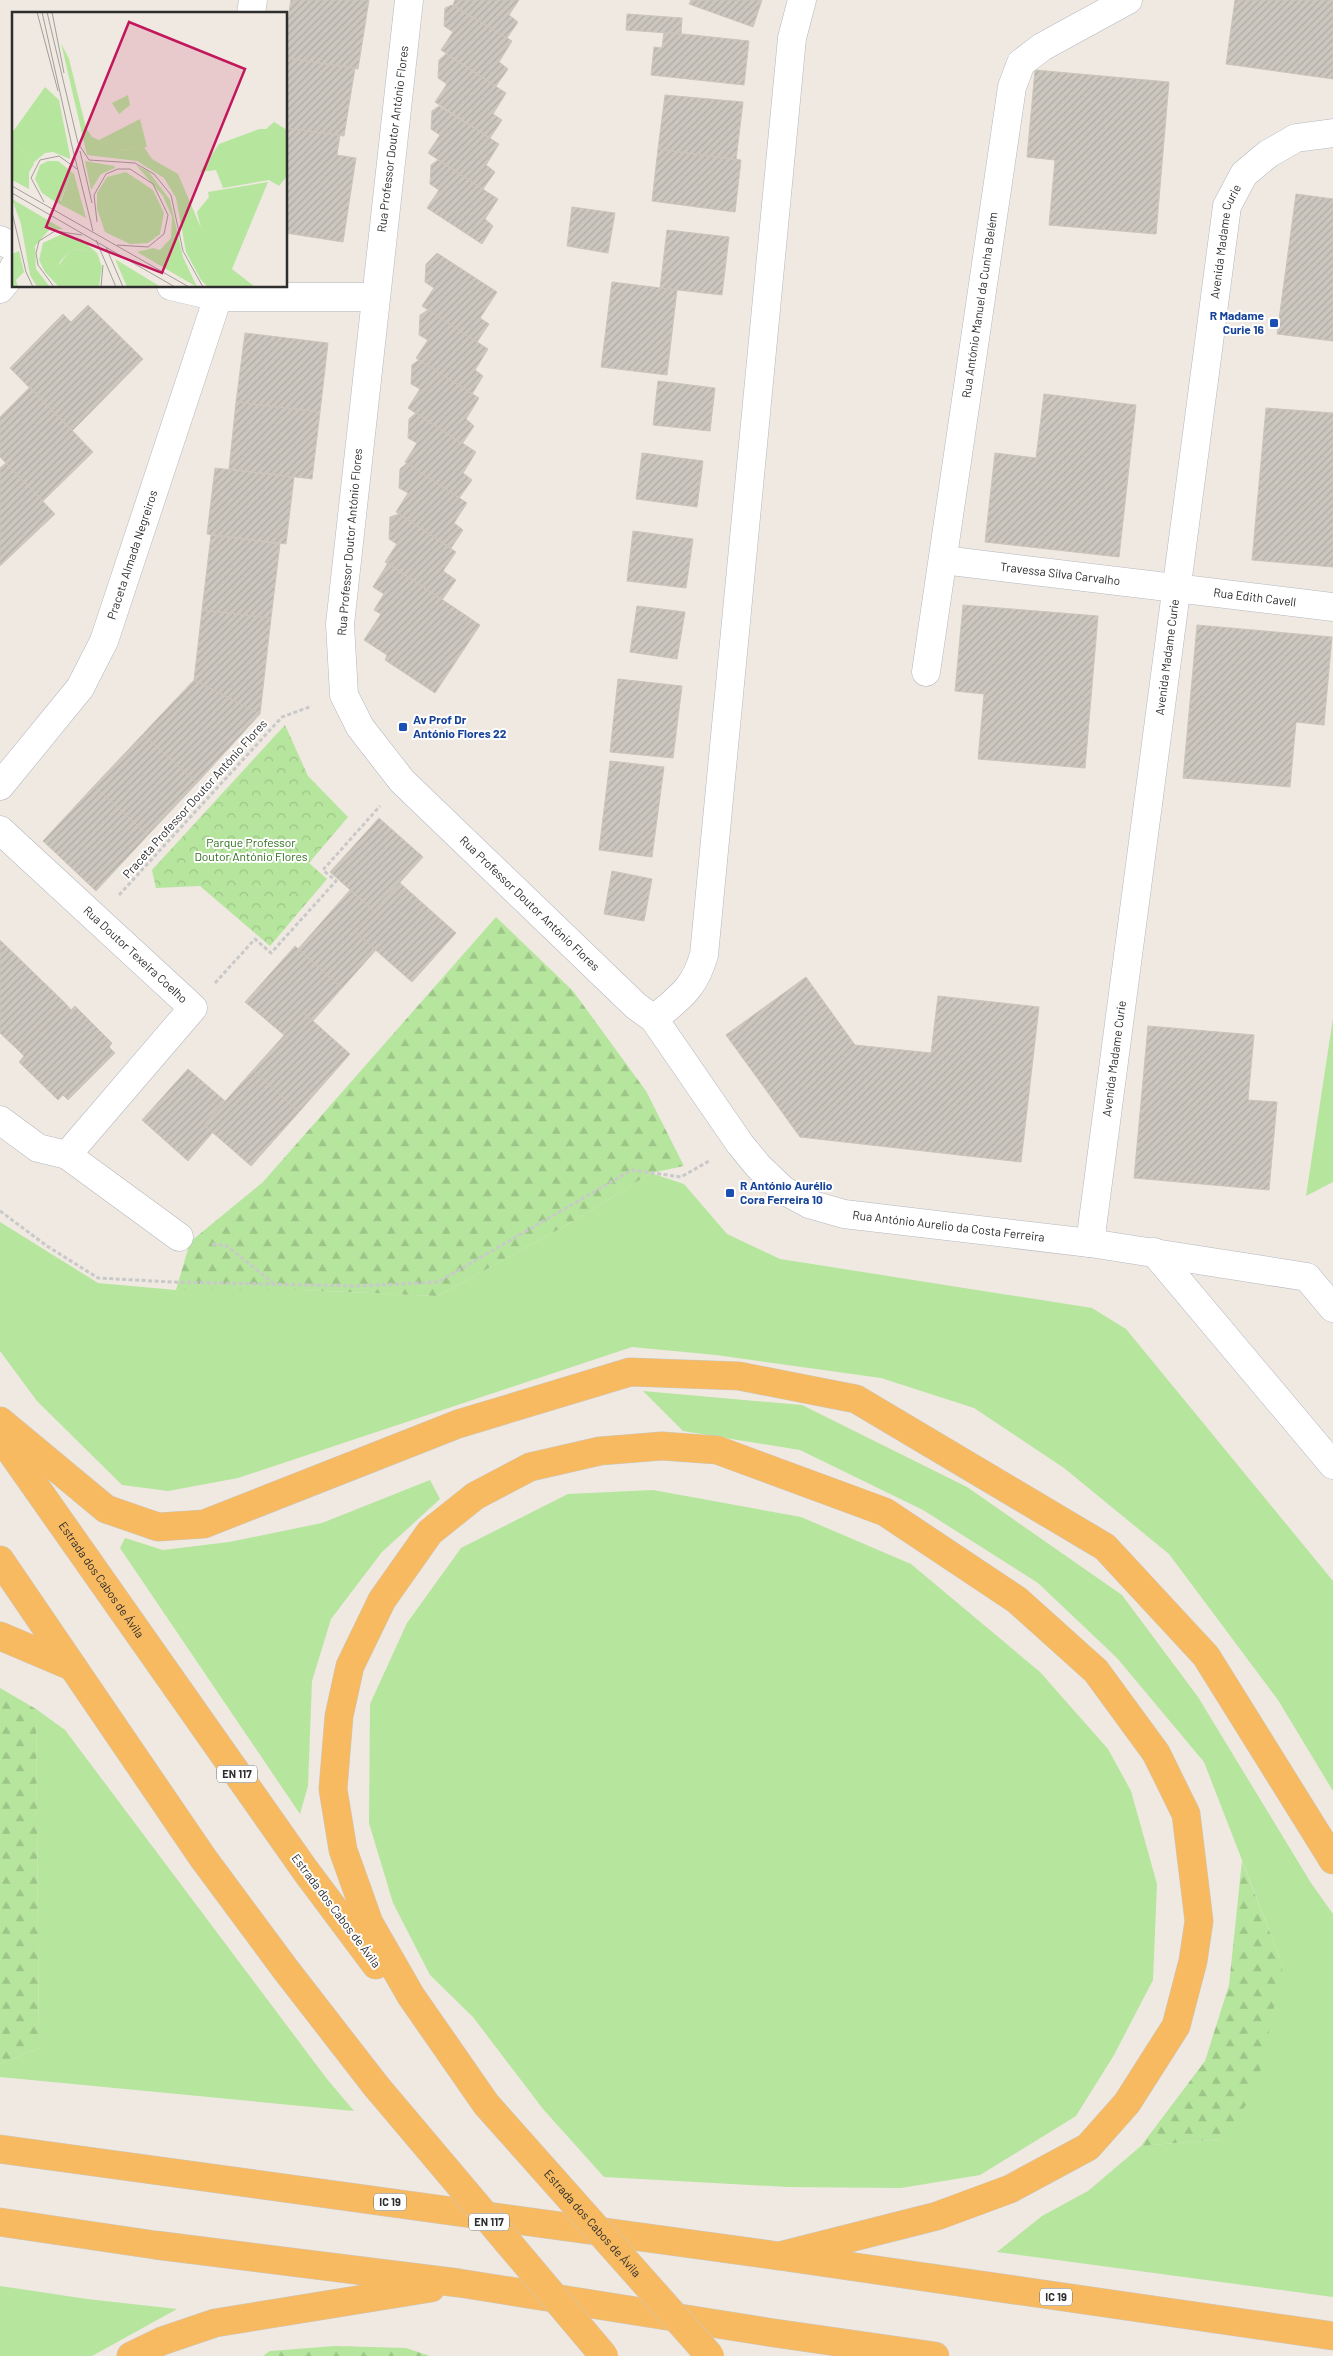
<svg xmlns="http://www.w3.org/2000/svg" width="1333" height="2356" font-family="Barlow,sans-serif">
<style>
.grass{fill:#b6e59e}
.forest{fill:url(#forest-firs)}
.park{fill:url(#park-crowns)}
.building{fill:url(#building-hatch);stroke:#cbc5ba}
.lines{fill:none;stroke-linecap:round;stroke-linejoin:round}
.minor-casing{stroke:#b4b7c1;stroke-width:29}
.trunk-casing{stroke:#c9c9c9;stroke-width:29}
.path{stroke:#c9c9c9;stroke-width:3;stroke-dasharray:4 2.5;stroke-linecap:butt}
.minor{stroke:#fff;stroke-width:28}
.trunk{stroke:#f8ba60;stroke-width:28}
.trunk-bridge-casing{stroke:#c9c9c9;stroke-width:29;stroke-linecap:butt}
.trunk-bridge{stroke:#f8ba60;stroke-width:28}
.transit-dot{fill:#1a4fb4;stroke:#fff;stroke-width:2}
.labels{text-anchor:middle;stroke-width:4;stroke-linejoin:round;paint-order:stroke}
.shield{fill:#fff;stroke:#6d6d6d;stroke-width:1}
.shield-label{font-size:11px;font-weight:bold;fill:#2e2e2e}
.street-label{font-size:12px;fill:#2e2e2e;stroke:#fff}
.transit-label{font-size:12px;font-weight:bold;fill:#164399;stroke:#fff;text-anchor:start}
.park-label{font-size:12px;fill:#2c6e1b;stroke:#fff}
.inset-road{fill:none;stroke:#a29e99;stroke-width:1}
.view{fill:#c2185b;fill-opacity:0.15;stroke:#c2185b;stroke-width:2.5}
.inset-edge{fill:none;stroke:#2e2e2e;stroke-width:2.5}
</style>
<defs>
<pattern id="forest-firs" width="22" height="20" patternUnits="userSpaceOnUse" patternTransform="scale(1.25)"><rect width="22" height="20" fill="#b6e59e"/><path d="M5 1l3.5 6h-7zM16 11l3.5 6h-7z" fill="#9dc588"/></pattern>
<pattern id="park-crowns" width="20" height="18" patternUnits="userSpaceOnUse" patternTransform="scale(1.25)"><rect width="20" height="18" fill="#b6e59e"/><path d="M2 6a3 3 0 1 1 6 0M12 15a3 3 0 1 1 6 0" fill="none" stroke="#9dc588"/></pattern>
<pattern id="building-hatch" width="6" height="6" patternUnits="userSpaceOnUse" patternTransform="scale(1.25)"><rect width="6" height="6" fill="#cbc7bf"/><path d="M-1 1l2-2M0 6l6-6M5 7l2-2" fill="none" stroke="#afaba4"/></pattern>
</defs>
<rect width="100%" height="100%" fill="#efe9e1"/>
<path class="grass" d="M1333,1018V1182L1306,1196Z
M651,1173L684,1184L727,1234L780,1259L1092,1308L1126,1329L1333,1581V1791L1278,1700L1169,1554L1064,1468L974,1408L881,1378L716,1355L632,1347L238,1478L168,1491L122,1485L37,1401L0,1351V1222L98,1283L176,1290H300L438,1296L572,1222Z
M643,1391L802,1405L967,1487L1122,1595L1198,1697L1311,1883L1333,1914V2297L997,2252L1042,2216L1088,2191L1141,2146L1221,2139L1283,1966L1204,1762L1117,1658L1038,1583L923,1510L800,1450L683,1431Z
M430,1480L440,1499L382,1552L331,1619L312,1681L308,1786L300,1814L120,1548L125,1538L163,1550L229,1542L322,1523Z
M653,1490L801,1517L911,1564L1040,1672L1108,1749L1131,1791L1157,1884L1153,1980L1114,2055L1076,2116L980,2175L901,2188L788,2187L604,2177L543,2109L473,2017L430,1975L393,1903L369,1823L370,1704L407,1623L461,1548L568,1494Z
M36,1709L65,1730L327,2079L354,2111L0,2077V2064L39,2048Z
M0,2286L87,2299L177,2309L92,2356H0Z"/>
<path class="forest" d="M496,917L573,991L646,1091L684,1166L651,1173L572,1222L438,1296L300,1290H176L190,1242L263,1182Z
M0,1688L36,1709L39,2048L0,2064Z
M1242,1861L1283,1966L1256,2091L1221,2139L1141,2146L1205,2061L1229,1985Z
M335,2346L406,2348L430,2356H263L270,2351Z"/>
<path class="park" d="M285,725L308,776L348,817L309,863L327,879L270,946L200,886L156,888L152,870Z"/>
<path class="building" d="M291,0H369L358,69L286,58V29Z
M455,0H519L509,15L518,22L507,38L453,5Z
M691,0H762L753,27L689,4Z
M1235,0H1333V79L1226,64Z
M452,5L512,41L499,62L508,69L496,86L441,50L453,32L444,26L445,8Z
M627,14L682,18L681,34L626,30Z
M664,32L749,41L744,85L651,75L654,47L662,48Z
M446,54L506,93L493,114L502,120L490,138L435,102L447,84L438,78L439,60Z
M286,58L355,68L344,136L286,128Z
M1035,70L1169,82L1156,234L1049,225L1055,160L1027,157Z
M665,95L743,102L736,160L658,149Z
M439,106L499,144L486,165L495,172L483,189L428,153L440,135L431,129L432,111Z
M286,128L340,135L337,155L356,158L343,242L286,233Z
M658,149L741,160L735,212L652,201Z
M438,160L498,199L485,219L493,226L482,244L427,208L439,190L430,184L431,165Z
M1296,194L1333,199V341L1277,334Z
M572,207L615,213L608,253L567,246Z
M667,230L729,237L722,295L660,288Z
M437,253L497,292L480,318L489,324L477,342L422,306L434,288L425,282L426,264Z
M612,282L677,290L667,375L601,367Z
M88,305L143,359L72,431L10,368L63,314L71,322Z
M428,310L488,349L475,370L483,376L472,394L416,358L428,340L419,335L420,315Z
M245,333L328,343L320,412L236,402Z
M419,360L479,398L466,419L474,426L462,444L408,408L420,389L411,384L412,365Z
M658,381L715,388L710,431L653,425Z
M30,387L93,452L43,501L0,457V417Z
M1044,394L1136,405L1119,557L985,542L995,453L1036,458Z
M236,402L320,412L312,479L229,469Z
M1266,408L1333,413V567L1252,560Z
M416,413L476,452L463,473L472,480L459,498L405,462L417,443L408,438L409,419Z
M642,453L703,461L697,507L636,499Z
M6,463L55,514L0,566V468Z
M407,463L467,503L454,523L463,530L451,548L396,512L408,493L399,488L400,469Z
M215,468L294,477L286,544L207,534Z
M399,514L456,552L443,571L456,580L442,600L385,562L397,544L389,539L390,517Z
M633,531L693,539L686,588L627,581Z
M211,535L280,544L271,618L202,610Z
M388,563L480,625L435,693L385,660L387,655L364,640L381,614L374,610L384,594L373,587Z
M963,605L1098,616L1085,768L978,759L984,694L955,691Z
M637,606L685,612L677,659L630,652Z
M202,610L271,618L260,714L194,680Z
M1197,625L1332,637L1324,725L1296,722L1290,787L1183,778Z
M618,679L682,686L673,758L610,752Z
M194,680L260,714L197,783L143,734Z
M143,734L197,783L148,835L94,786Z
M610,761L664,767L652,857L599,850Z
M94,786L148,835L96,891L43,841Z
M379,818L423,857L374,911L330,872Z
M612,871L652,879L644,921L604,914Z
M399,882L456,933L412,982L355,932Z
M350,890L374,911L355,932L376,950L342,988L298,949Z
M0,940L65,1003L18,1050L0,1033Z
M295,946L342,988L312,1022L304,1013L284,1035L245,1002Z
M806,977L855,1045L931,1053L938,996L1039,1007L1021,1162L800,1137L726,1035Z
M65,1003L71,1010L75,1006L112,1043L109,1047L115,1053L68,1100L63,1095L58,1100L19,1062L24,1056L18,1050Z
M304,1013L350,1054L299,1112L253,1070Z
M1148,1026L1254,1035L1248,1100L1277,1102L1269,1190L1134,1178Z
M188,1069L225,1101L204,1125L213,1132L188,1161L142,1120Z
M253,1070L299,1112L251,1166L204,1125Z"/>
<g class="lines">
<defs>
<g id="minor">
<path id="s1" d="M409,0L340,624L344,695L360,727L402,781L636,1006L654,1019L740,1144L758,1166L783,1190L809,1204L844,1214L1090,1243L1307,1277L1333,1308"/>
<path d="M251,14L253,0"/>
<path d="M0,240L14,247"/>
<path d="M171,286L218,297H375"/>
<path d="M0,289L8,279L14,267"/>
<path id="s2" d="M943,560L1333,607"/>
<path id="s3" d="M926,672L1012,87L1021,63L1042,47L1128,0"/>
<path id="s4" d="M0,786L80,688L104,641L218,297L219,286"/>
<path id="s5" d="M0,830L193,1008L67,1155L38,1148L0,1120"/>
<path d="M654,1019C680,997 694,989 704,955L792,38L802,0"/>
<path d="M67,1155L179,1237"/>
<path id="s6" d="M1090,1243L1227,206L1244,174L1268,154L1296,138L1333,133"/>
<path d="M1154,1252L1333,1465"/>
</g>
<g id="trunk">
<path d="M0,1421L106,1509L158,1527L204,1524L458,1424L630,1372L739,1376L856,1399L1105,1547L1206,1656L1333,1860"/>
<path id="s7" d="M0,1436L305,1870L376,1965"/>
<path d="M0,1560L203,1858L286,1970L376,2086"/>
<path d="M0,1636L73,1667"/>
<path d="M486,2104L411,1996L369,1923L343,1850L333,1789L339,1716L350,1666L382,1600L430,1532L475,1496L530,1467L600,1451L662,1446L717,1450L885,1512L1017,1600L1096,1671L1156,1753L1186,1814L1199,1921L1193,1961L1176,2026L1127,2103L1088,2147L1010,2189L937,2216L779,2256"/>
<path d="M0,2149L779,2256L1333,2336"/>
<path d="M0,2222L155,2245L459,2283L774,2333L935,2356"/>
<path d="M131,2356L162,2341L215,2323L431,2288"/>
</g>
</defs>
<use href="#minor" class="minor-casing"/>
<use href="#trunk" class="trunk-casing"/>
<path class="path" d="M119,895L282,717L312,706
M215,983L255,939L271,953L336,881L323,870L380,806
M0,1211L47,1246L98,1278L172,1282L359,1286L438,1282L632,1170L681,1177L709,1161
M212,1244L227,1246L273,1283"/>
<use href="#minor" class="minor"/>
<use href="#trunk" class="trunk"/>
<defs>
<g id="trunk-bridge">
<path d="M376,2086L604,2356"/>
<path id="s8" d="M486,2104L710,2356"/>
</g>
</defs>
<use href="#trunk-bridge" class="trunk-bridge-casing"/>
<use href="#trunk-bridge" class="trunk-bridge"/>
</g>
<g class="transit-dot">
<rect x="1269" y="318" width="10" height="10" rx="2.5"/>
<rect x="398" y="722" width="10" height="10" rx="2.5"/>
<rect x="725" y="1188" width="10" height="10" rx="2.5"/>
</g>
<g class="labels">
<g class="shield">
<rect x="217" y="1765.5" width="40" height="17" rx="4"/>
<rect x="374" y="2193.5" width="32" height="17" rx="4"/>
<rect x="469" y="2213.5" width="40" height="17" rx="4"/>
<rect x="1040" y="2288.5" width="32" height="17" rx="4"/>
</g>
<g class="shield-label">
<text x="237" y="1778">EN 117</text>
<text x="390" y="2206">IC 19</text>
<text x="489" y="2226">EN 117</text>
<text x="1056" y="2301">IC 19</text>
</g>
<g class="street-label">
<text transform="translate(393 139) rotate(-83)" y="4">Rua Professor Doutor António Flores</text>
<text dy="4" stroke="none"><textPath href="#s6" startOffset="1011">Avenida Madame Curie</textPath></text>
<text dy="4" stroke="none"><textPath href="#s3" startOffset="371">Rua António Manuel da Cunha Belém</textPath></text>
<text transform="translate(350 542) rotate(-85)" y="4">Rua Professor Doutor António Flores</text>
<text dy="4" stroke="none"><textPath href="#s4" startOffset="270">Praceta Almada Negreiros</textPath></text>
<text dy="4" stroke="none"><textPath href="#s2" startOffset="118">Travessa Silva Carvalho</textPath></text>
<text dy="4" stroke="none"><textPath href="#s2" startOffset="314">Rua Edith Cavell</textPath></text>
<text dy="4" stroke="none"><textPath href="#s6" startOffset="591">Avenida Madame Curie</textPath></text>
<text transform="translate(195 799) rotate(-48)" y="4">Praceta Professor Doutor António Flores</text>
<text dy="4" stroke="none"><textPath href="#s1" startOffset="980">Rua Professor Doutor António Flores</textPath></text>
<text dy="4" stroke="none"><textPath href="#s5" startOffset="184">Rua Doutor Texeira Coelho</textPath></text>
<text dy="4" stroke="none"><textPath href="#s6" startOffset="186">Avenida Madame Curie</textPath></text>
<text dy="4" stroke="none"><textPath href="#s1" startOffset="1536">Rua António Aurelio da Costa Ferreira</textPath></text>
<text dy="4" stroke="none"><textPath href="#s7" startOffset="176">Estrada dos Cabos de Ávila</textPath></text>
<text transform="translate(336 1911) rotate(53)" y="4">Estrada dos Cabos de Ávila</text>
<text dy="4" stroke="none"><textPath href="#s8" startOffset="160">Estrada dos Cabos de Ávila</textPath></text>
</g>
<g class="transit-label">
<text x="1264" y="320" text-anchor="end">R Madame<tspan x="1264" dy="14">Curie 16</tspan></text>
<text x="413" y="724">Av Prof Dr<tspan x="413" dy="14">António Flores 22</tspan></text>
<text x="740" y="1190">R António Aurélio<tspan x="740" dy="14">Cora Ferreira 10</tspan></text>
</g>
<g class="park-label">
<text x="251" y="847">Parque Professor<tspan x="251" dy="14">Doutor António Flores</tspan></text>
</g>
</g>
<g transform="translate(12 12)">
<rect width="275" height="275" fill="#efe9e1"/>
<path d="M49,31L57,47L74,116L80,125L110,138L132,135L140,147L166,162L192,223L227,275H196L189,268L174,240L164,186L152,166L125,149L75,143ZM33,75L47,88L58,144V147L41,140L33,141L21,151L0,128V121ZM262,110L275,118V164L267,174L257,168L211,176L204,158L188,160L207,132L247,117H254ZM73,149L102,154L103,156L89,162L79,178ZM124,153L137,160L158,188L171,245L185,275L125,240L141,236L148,238L159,226L160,205L151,184ZM60,160L62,162L74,206L42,189H49ZM114,160L141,178L152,201L148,222L136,231L118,232L93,220L85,197V181L95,165ZM0,187L51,217L37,218L23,234L24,257L38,275H25L18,263L9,212ZM48,223L58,224L46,254L57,240L65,237L85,241L90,255L87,274L47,275L33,260L27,248L31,231ZM7,239L12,260L4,268L6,275H0V242ZM103,247L149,275H115Z" fill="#b6e59e"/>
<path d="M128,107L135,135L109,138L87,128ZM0,128L22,152L17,160V177L0,168ZM36,149H46L60,160L48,189H42L30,181L23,167L28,153ZM58,224L70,228L85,241L65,237L57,240L43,255L38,246L39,235Z" fill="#b6e59e"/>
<path d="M116,83L118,93L107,102L100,91ZM256,170L220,257L243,275H219L200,261L185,200L197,185L196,180Z" fill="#b6e59e"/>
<path class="inset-road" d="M25,0L46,79M30,0L60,134M35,0L66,131M40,0L52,61M66,131L77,148L123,151L142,162L159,183L171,239L191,275M60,134L81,219M68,139L80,191M0,174L177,275M0,181L163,275M32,190L19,166L28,148L47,144L65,157M0,200L14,260L21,275M85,210L82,183L94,162L106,157H118L141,172L156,203L152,222L136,235L105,233M84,228L104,275M94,235L111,275M42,275L26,253L24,241L27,229L43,219L70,223M89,275L91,253"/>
<path class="view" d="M117,10L233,57L150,261L34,215Z"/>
<rect width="275" height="275" class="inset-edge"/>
</g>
</svg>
